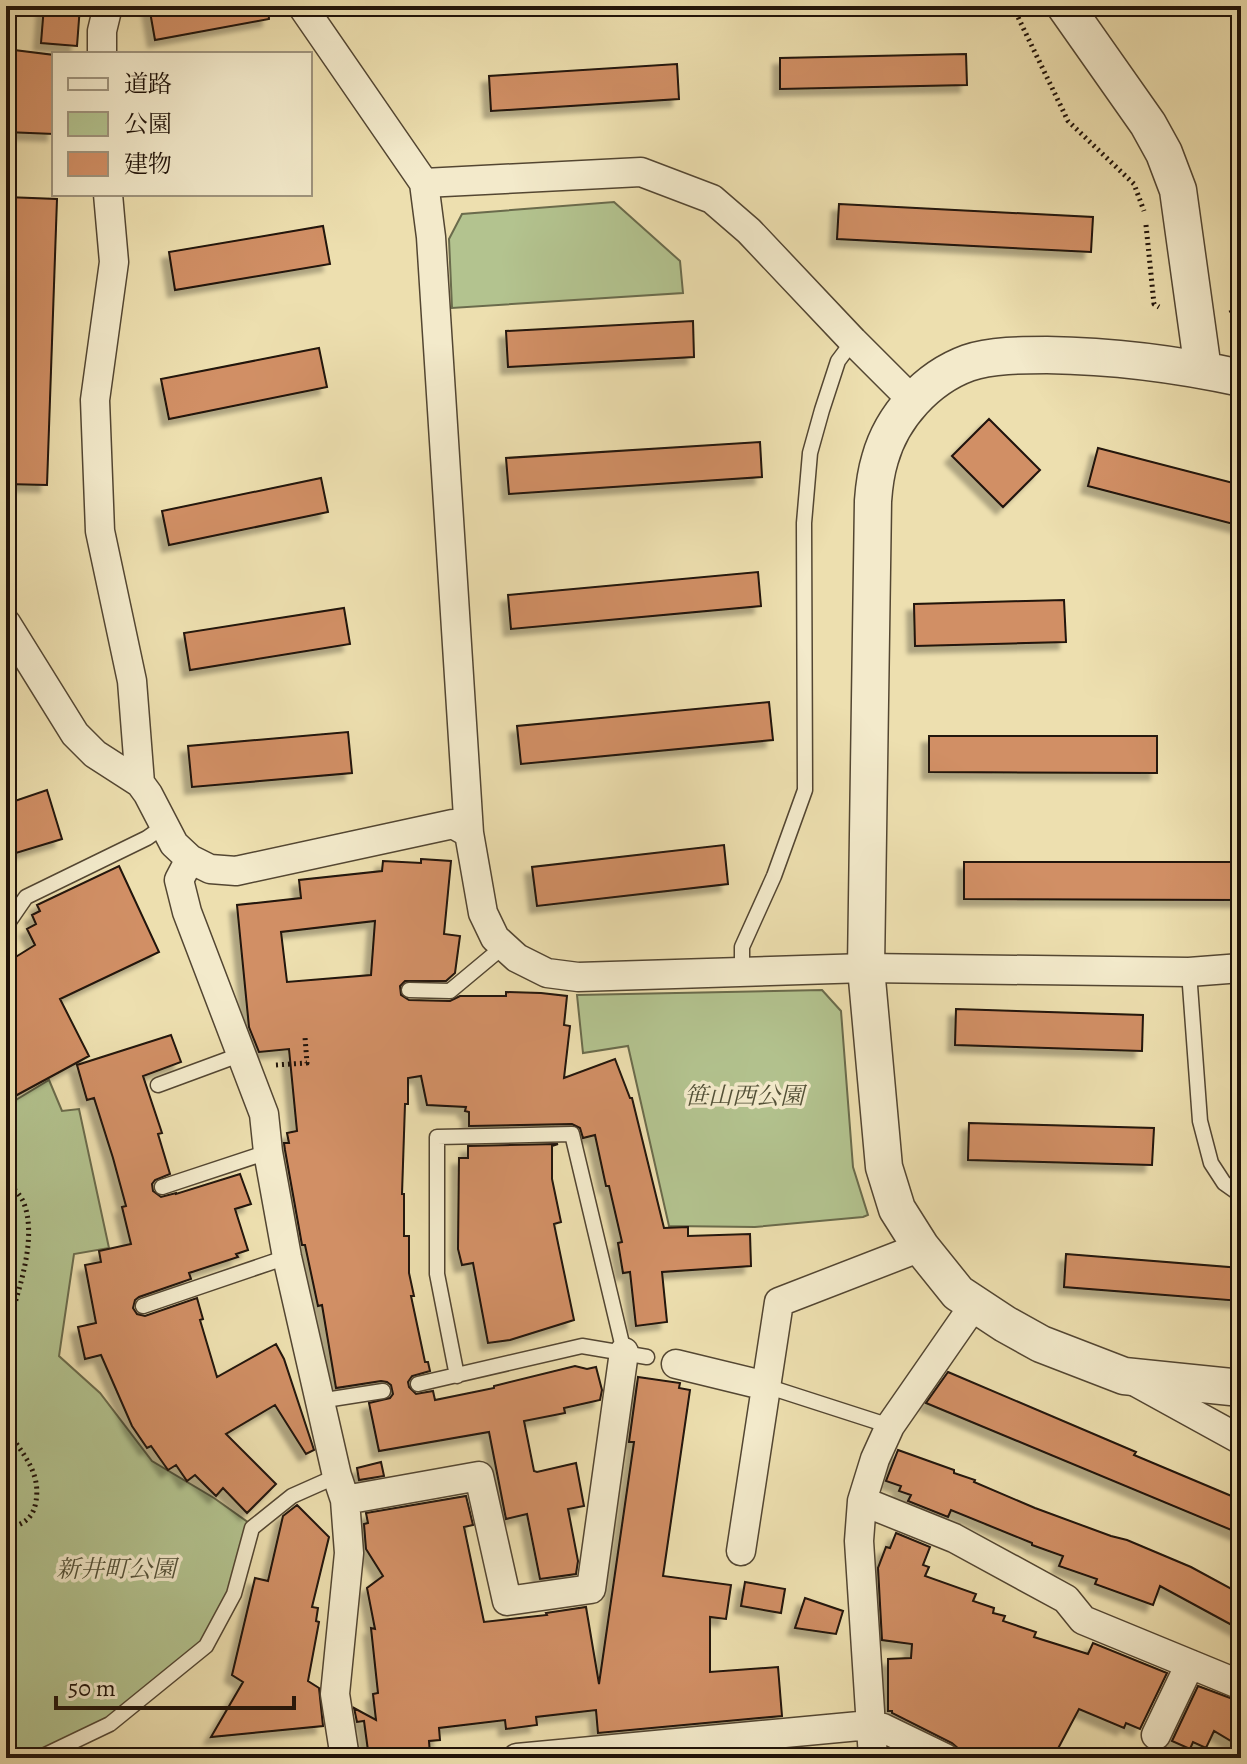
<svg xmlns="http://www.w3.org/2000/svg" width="1247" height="1764" font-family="Alegreya,'Noto Serif JP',serif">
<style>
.green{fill:#b3c38f;stroke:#6a6b4c;stroke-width:2}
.building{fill:#d18f65;stroke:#201309;stroke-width:2;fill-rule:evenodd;filter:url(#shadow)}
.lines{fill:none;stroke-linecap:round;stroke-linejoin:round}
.service-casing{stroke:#534632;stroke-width:17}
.minor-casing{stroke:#534632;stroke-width:31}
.tertiary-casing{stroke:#534632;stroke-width:39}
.path{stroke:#201309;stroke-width:5;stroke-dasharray:2 4;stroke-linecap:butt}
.service{stroke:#f3eacb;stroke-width:14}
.minor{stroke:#f3eacb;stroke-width:28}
.tertiary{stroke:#f3eacb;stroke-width:36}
.labels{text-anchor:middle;stroke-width:7;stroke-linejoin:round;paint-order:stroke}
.park-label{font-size:24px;font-style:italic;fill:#535138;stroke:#f3eacb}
</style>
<defs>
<filter id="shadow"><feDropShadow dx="-7" dy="7" stdDeviation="2" flood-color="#0004"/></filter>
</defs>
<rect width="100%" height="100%" fill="#eddfaf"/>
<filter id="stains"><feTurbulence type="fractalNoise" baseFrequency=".0025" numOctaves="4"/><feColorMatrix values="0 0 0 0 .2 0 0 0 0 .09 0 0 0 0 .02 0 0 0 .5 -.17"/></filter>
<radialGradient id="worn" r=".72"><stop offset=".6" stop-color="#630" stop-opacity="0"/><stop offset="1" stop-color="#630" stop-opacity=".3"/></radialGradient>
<path class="green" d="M614,202L680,261L683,293L452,308L449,239L462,214Z
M822,990L841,1011L853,1167L868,1215L863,1217L755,1227L669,1226L628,1046L583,1053L577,995Z
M49,1080L62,1111L79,1109L109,1248L74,1254L59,1356L100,1393L152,1461L214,1498L249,1523L231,1592L202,1644L108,1721L32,1758H6V1106Z"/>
<path class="building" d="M44,6H80L77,46L41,43Z
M149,6H268L269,19L155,40Z
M6,49L54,55V134L6,132Z
M966,54L967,85L780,89V58Z
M677,64L679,99L491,111L489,76Z
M6,197L57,199L47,485L6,484Z
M839,204L1093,217L1091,252L837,239Z
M323,226L330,264L175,290L169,252Z
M693,321L694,357L508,367L506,331Z
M319,348L327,387L169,419L161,379Z
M989,419L1040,470L1003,507L952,456Z
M760,442L762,477L509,494L506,458Z
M1098,448L1241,485V526L1088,486Z
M321,478L328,512L169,545L162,511Z
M758,572L761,606L511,629L508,595Z
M1064,600L1066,642L915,646L914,604Z
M344,608L350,644L190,670L184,633Z
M769,702L773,740L521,764L517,726Z
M348,732L352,773L192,787L188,746Z
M929,736H1157V773L929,772Z
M47,790L62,839L6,856V804Z
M724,845L728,884L537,906L532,867Z
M421,859L451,861L444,934L460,936L455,973L446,981H405L400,986L401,995L409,1000L450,1001L460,996H506V992L541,993L567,996L564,1025L570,1026L564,1078L615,1059L630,1098H632L664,1228L688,1227V1236L750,1234L751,1266L662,1272L667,1322L636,1326L630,1272L623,1273L618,1243L622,1242L609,1186H606L595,1135L583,1138L580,1128L572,1124L469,1126V1112L465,1111L466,1107L427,1105L421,1076L408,1078V1104H405L402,1194H404V1236H409V1273L414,1296H411L425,1362H428L430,1371L412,1376L408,1382L409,1387L416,1394L433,1391L435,1400L494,1388V1386L575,1366L587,1369L596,1367L602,1390L600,1400L564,1408L565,1413L524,1421L534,1471L537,1472L576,1463L584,1506L568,1509L578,1561L576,1574L540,1579L527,1514L506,1519L489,1432L379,1451L369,1403L390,1398L393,1394L391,1385L387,1382L381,1381L336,1388L322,1305L318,1306L305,1245H302L285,1150L284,1143H289L287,1133L297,1131L289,1049L259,1052L249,1027L237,905L301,898L299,880L382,871L383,861L421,863ZM375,921L371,975L287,982L281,932Z
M964,862H1241V900L964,899Z
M119,866L159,952L60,999L89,1056L6,1101V963L35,945L27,929L36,924L32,915L40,911L37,905Z
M956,1009L1143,1015L1142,1051L955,1045Z
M171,1035L181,1062L143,1076L162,1133L158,1134L170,1174L155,1180L152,1184L153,1191L161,1197L176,1193V1194L240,1174L251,1204L235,1209L248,1250L236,1254L238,1257L189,1273L191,1279L139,1297L135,1300L133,1308L137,1314L145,1316L197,1298L203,1319L200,1320L217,1377L276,1344L284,1359L314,1450L306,1454L275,1405L226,1434L276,1484L247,1513L223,1488L216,1496L195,1475L187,1481L176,1465L168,1470L151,1446L147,1448L132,1426L101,1355L85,1359L78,1327L96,1323L85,1265L101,1262L99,1251L131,1244L122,1207L126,1206L113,1158L94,1098L87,1100L77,1065Z
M969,1123L1154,1128L1152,1165L968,1160Z
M558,1144L552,1146V1179L561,1222L554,1224L574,1320L510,1340L488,1343L473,1263L462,1265L458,1249L459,1158H468V1146Z
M1066,1254L1241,1268V1301L1064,1287Z
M948,1372L1136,1452L1134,1455L1241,1500V1534L926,1403Z
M638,1377L680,1383L679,1388L690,1390L663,1576L731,1585L726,1619L710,1617V1672L778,1667L782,1716L598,1733L596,1710L536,1717L537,1725L506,1729L505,1720L439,1728L440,1740L429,1741L430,1755L406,1758H369L364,1721L357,1722L354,1708L376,1720L373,1694L378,1693L371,1628L375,1629L367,1588L383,1576L366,1549L364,1524L368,1523L366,1513L466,1496L473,1525L464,1527L484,1622L547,1615L546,1613L586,1607L599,1684L634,1442H629Z
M898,1450L954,1470V1473L975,1480L974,1482L1035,1508L1111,1536L1127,1540L1191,1567L1241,1594V1630L1160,1586L1153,1605L1095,1584L1097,1579L1059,1566L1063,1556L1032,1545V1543L951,1510L948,1517L908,1501L911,1495L899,1491L901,1486L886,1481Z
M381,1462L384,1476L359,1480L357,1468Z
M297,1505L329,1537L312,1607L318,1608L316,1621L319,1622L308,1681L319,1688L323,1726L211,1737L243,1682L232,1675L255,1578L268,1581L283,1516Z
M896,1533L930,1547L923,1565L929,1567L925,1576L976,1594L973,1601L994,1608L993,1613L1005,1616L1003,1621L1036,1632L1034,1637L1088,1654L1093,1643L1167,1673L1140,1729L1126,1723L1124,1728L1079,1709L1053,1758H962L959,1749L952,1743L892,1713V1711H888V1659L911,1658L912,1644L882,1640L878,1568L886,1547L890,1548Z
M745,1582L785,1589L781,1613L741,1606Z
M805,1598L843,1611L836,1634L795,1628Z
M1198,1686L1241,1702V1747L1214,1731L1206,1748L1193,1742L1190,1749L1172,1741Z
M784,1750L785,1758H700Z"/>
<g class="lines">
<defs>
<path id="service" d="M6,926L26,897L147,838L164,826
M742,971V947L774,876L805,790L804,523L810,453L822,410L838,361L853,341
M1189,972L1200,1121L1211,1163L1224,1183L1241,1195
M409,990L450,991L504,946
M158,1085L242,1054
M162,1187L268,1152
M143,1306L287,1257
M457,1376L437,1274V1137L572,1134L624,1352
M418,1384L582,1346L647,1357
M766,1386L890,1426
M319,1401L383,1391
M39,1758L110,1724L206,1646L234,1594L252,1528L292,1496L337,1476"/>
<path id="minor" d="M302,6L424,183L431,237L469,833L483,913L495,938L517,958L547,973L578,977L866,968L1189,972L1241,968
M102,54V31L108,6
M424,183L641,172L712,199L749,231L853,341L912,400
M108,194L114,262L95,400L100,531L132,681L140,783
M6,623L75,734L95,754L140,783L148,794L174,844L190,859L210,869L236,871L453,824L469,833
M190,859L179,880L187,912L264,1114L268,1152L287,1257L337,1476L345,1500L349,1553L335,1694L345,1758
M676,1364L766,1386
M1132,1380L1241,1440
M345,1500L479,1476L507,1601L591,1589L624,1352
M862,1501L954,1538L1066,1599L1083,1620L1241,1685
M741,1551L779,1302L921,1247
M1156,1735L1190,1664
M517,1758L870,1725L883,1728L945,1758
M873,1758L859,1541L862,1501L875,1459L890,1426L974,1305"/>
<path id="tertiary" d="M1065,6L1148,124L1164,153L1178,190L1203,370
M1241,378C1177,364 1112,356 1047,355C1023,355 991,355 968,363C927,378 892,416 880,459C876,472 874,487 873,501L866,968L884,1167L897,1209L921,1247L958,1293L1005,1324L1041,1344L1124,1376L1241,1388"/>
</defs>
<use href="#service" class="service-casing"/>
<use href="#minor" class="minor-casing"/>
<use href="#tertiary" class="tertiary-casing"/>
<path class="path" d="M1015,6L1016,13L1068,121L1134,184L1144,211
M1146,225L1154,304L1159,307
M1231,310L1241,338
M276,1065L307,1063L305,1037
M6,1181C12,1187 19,1193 23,1201C39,1238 17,1295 6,1332
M6,1429C23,1454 43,1474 35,1506C31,1521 20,1525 6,1529"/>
<use href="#service" class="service"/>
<use href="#minor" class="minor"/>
<use href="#tertiary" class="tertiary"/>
</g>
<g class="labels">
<g class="park-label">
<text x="744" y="1104">笹山西公園</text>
<text x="116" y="1577">新井町公園</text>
</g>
</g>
<rect width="1247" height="1764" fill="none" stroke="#eddfaf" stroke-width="32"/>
<rect x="8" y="8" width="1231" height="1748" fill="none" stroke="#201309" stroke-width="4"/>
<rect x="16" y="16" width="1215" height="1732" fill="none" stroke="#201309" stroke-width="2"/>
<rect x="52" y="52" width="260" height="144" fill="#f3eacb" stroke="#9f947d" stroke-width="2"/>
<rect x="68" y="78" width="40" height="12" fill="#f3eacb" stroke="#9f947d" stroke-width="2"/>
<text x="124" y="92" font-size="24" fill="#201309">道路</text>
<rect x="68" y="112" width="40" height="24" fill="#b3c38f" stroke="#9f947d" stroke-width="2"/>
<text x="124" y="132" font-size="24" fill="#201309">公園</text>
<rect x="68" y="152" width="40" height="24" fill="#d18f65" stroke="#9f947d" stroke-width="2"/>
<text x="124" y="172" font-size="24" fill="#201309">建物</text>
<path d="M56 1696v12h238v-12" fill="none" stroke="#201309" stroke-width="4"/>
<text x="68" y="1696" font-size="24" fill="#201309" stroke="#f3eacb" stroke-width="6" paint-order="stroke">50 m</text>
<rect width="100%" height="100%" filter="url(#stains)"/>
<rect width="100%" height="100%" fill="url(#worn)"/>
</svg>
